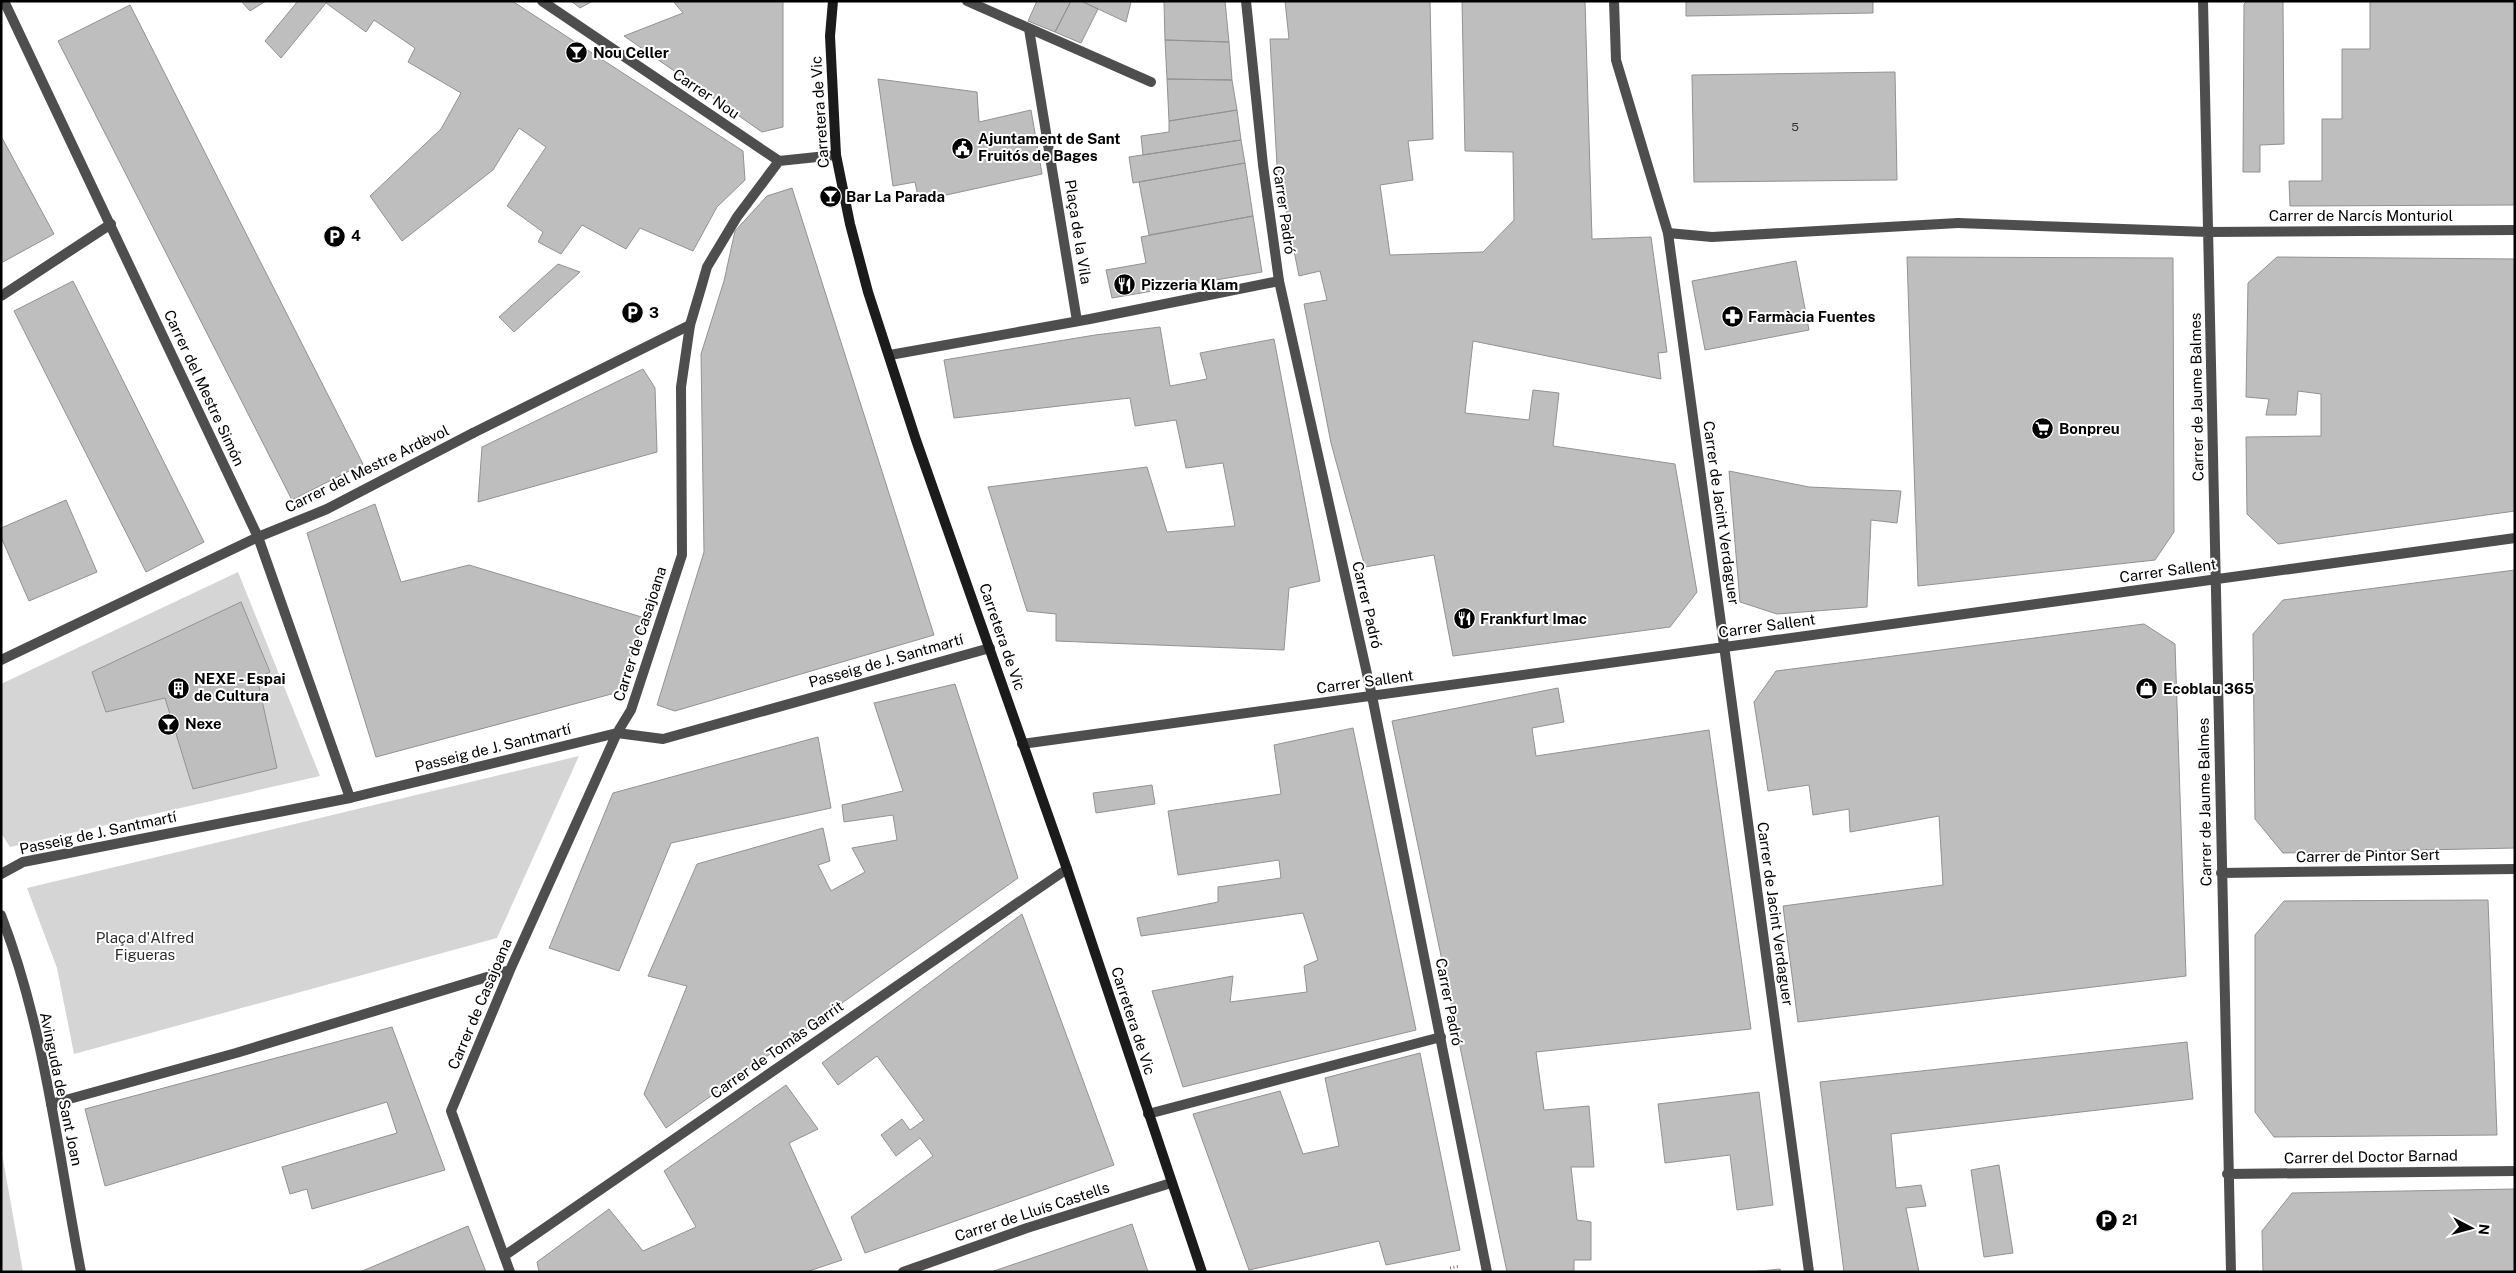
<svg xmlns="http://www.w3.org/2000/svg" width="2516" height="1273" font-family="'Public Sans',sans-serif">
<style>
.green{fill:#d5d5d5}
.building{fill:#bebebe;stroke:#929292}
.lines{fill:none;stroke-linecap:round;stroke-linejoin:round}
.path{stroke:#707070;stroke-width:3;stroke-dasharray:1 2.5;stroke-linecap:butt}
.pedestrian{stroke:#4e4e4e;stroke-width:10}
.minor{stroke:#4e4e4e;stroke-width:10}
.tertiary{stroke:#4e4e4e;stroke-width:10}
.secondary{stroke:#1b1b1b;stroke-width:10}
.labels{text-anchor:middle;stroke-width:4;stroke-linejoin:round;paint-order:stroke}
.number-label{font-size:12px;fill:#303030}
.poi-label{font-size:15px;font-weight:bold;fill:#000;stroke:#fff;text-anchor:start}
.street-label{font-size:15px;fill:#000;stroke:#fff}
.park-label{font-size:15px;fill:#2c2c2c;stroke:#fff}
</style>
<rect width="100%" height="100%" fill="#fff"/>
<path class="green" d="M238,572L320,776L10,847L1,833V684Z
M579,756L497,938L74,1054L57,968L27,888Z
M1,1148L23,1272H1Z"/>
<path class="building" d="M241,1H266L250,11Z
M298,1H512L743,151L745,180L717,207L693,251L640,228L626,249L582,225L561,254L538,242L543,232L507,206L546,147L519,128L493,170L402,241L370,196L441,129L461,93L408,62L415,48L374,20L366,32L326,3L281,58L265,41Z
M571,1H593L580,8Z
M673,1H783V127L762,132L624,36L683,13Z
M1037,1H1071L1055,32L1028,21Z
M1071,1H1081L1098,9L1081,43L1055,32Z
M1081,1H1225L1229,42L1165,40L1164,2H1131L1126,22Z
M1285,1H1430L1433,139L1408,141L1413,180L1380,185L1390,255L1483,252L1514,220L1513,152L1465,151L1462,1H1585L1592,239L1651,237L1667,352L1658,353L1661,379L1473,341L1465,413L1529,420L1533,390L1559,393L1553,446L1675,464L1697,592L1670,627L1453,656L1434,555L1365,567L1331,443L1304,304L1327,300L1320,271L1299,276L1277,165L1270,39H1289Z
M1686,1H1873V13L1686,16Z
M2247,1H2283L2284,144L2260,145V172H2243L2244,4Z
M2370,1H2515V205L2290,206L2289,181H2322V119H2342V49H2370Z
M130,5L363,464L292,500L58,41Z
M1165,40L1229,42L1232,80L1167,79Z
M1895,72L1897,180L1694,182L1692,75Z
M878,79L977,92L979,122L1031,110L1042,174L919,201L915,182L893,186Z
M1167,79L1232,80L1237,110L1169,121Z
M1237,110L1241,140L1143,155L1141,136L1169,132V121Z
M1,136L54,234L1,263Z
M1241,140L1245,163L1133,183L1129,157Z
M1245,163L1253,216L1149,235L1139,182Z
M792,188L934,635L675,711L657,705L704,552L701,354L724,281L735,231L767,196Z
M1253,216L1262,272L1112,298L1106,270L1146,263L1141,237Z
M1907,257L2173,258L2174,532L2155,560L1918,586Z
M2277,257L2515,259V511L2278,544L2247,514L2246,437L2321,436V394L2298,391L2296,415H2266L2269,399L2246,397L2248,283Z
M1796,261L1809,330L1705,350L1692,281Z
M558,264L580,272L514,332L499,317Z
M73,281L204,542L146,572L14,311Z
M1160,327L1170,386L1207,379L1200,353L1274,339L1320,581L1289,588L1284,650L1056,641V614L1027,611L988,487L1147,467L1167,532L1235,526L1223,463L1186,468L1176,420L1135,426L1130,398L954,418L944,360L1095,335Z
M643,369L655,388L657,452L478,502L482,447Z
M1729,471L1809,487L1901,491L1897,523L1871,520L1867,607L1777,614L1740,602Z
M66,500L97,572L29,601L1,537V528Z
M375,504L401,582L469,565L645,618L619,692L376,757L307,533Z
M2515,570V848L2283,853L2255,819L2253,634L2283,600Z
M241,602L270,672L257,678L277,768L193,789L165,698L106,712L92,672Z
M2144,624L2175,644L2186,976L1798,1022L1783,906L1943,885L1939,816L1850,832L1849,809L1813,815L1809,785L1768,791L1754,702L1776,671Z
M955,684L1018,878L666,1128L644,1094L687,986L648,976L697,864L823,828L830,861L818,865L831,891L865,872L852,848L897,840L893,815L844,822L842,805L903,791L874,703Z
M1558,688L1564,722L1532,728L1536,756L1709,730L1751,1029L1536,1052L1544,1110L1589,1106L1594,1167H1571L1577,1220L1591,1222V1260H1574V1272H1507L1392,721Z
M1353,728L1416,1030L1183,1087L1152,991L1233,976L1230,1002L1307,992L1304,966L1318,960L1303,913L1141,936L1137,918L1218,902V887L1281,878L1279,860L1178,875L1168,811L1281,794L1274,745Z
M818,737L831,808L671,843L619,971L549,948L613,793Z
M1152,785L1155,804L1096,813L1093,793Z
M2488,900L2497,1135L2274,1137L2255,1112V935L2284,901Z
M1022,914L1114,1165L865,1253L851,1217L933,1156L920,1138L896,1156L881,1135L902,1119L910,1130L924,1120L877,1056L838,1085L822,1063Z
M392,1027L445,1170L312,1209L307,1189L290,1194L282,1167L397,1133L387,1102L105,1186L85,1109Z
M2187,1042L2193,1099L1891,1134L1896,1188L1921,1185L1926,1206L1906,1208L1919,1272H1844L1820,1082Z
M1420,1053L1460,1250L1386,1265L1379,1241L1249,1270L1193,1114L1280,1091L1303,1154L1339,1146L1325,1078Z
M786,1085L818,1129L789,1143L842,1260L806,1272H539L537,1262L609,1209L643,1251L696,1227L664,1171Z
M1759,1092L1773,1205L1737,1210L1730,1155L1665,1163L1658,1104Z
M1999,1165L2013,1253L1984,1257L1971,1170Z
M2515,1189V1272H2263L2262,1231L2292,1193Z
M1132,1224L1148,1272H991Z
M468,1226L486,1272H360Z
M1780,1269L1781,1272H1750Z"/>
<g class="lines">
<path class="path" d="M1450,1268L1460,1266"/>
<path class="pedestrian" d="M967,1L1151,82
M1029,29L1077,321
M1668,233L1712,237L1958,223
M890,355L1090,319L1279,281
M473,433L690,325
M1,660L258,537
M1,874L23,862L350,798
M1148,1114L1441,1037"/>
<path class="minor" d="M4,1L258,537L350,798L617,733L663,739L990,648
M542,1L779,161
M1246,1L1263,165L1279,281L1372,696L1487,1272
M1614,1L1616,60L1668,233L1809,1272
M2203,1L2231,1272
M1958,223L2208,232L2515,230
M1,296L111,224
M258,537L327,509L473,433
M1022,744L2515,538
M2221,873L2515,869
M51,1104L236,1053L510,970
M2227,1174L2515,1171
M504,1256L1067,869
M510,1272L451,1111L510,970L617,733L631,710L682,555L681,387L690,325L701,288L707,267L737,217L779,161L836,155
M903,1272L1027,1228L1171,1183"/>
<path class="tertiary" d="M1,915C45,1029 58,1153 81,1272"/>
<path class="secondary" d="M833,1L830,36L836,155L850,224L868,292L916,440L1067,869L1202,1272"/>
</g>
<defs>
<symbol id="bar-disc" viewBox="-11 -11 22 22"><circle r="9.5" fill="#000" stroke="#fff"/><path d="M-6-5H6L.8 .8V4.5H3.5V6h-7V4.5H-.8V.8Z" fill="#fff"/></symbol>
<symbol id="civic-disc" viewBox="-11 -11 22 22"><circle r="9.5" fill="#000" stroke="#fff"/><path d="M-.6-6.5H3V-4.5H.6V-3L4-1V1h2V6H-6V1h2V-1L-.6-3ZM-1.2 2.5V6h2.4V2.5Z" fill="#fff"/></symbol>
<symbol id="parking-disc" viewBox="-11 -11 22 22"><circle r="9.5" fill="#000" stroke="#fff"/><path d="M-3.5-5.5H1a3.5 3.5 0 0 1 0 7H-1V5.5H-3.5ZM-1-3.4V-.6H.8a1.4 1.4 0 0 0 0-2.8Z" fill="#fff"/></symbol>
<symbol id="restaurant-disc" viewBox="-11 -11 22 22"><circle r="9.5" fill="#000" stroke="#fff"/><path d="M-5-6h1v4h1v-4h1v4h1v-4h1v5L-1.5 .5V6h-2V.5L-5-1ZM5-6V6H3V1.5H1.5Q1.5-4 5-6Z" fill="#fff"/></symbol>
<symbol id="pharmacy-disc" viewBox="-11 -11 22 22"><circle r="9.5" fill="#000" stroke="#fff"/><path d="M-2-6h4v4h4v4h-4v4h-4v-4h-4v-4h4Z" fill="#fff"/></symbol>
<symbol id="supermarket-disc" viewBox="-11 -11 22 22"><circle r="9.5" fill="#000" stroke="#fff"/><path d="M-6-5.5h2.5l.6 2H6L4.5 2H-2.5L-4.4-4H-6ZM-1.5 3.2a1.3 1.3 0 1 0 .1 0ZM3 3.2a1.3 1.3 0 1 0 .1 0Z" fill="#fff"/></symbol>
<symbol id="building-disc" viewBox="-11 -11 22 22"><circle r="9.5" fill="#000" stroke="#fff"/><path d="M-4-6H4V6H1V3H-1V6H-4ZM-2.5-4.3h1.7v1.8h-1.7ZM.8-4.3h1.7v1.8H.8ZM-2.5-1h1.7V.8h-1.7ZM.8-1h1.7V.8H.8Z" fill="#fff"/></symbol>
<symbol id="shop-disc" viewBox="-11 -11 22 22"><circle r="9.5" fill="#000" stroke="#fff"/><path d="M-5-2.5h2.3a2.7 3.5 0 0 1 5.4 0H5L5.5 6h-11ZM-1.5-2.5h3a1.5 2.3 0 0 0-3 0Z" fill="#fff"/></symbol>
</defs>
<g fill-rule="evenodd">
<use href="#bar-disc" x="564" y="40" width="25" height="25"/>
<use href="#civic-disc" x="950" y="136" width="25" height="25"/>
<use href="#bar-disc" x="818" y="184" width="25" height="25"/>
<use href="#parking-disc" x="322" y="224" width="25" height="25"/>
<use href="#restaurant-disc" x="1112" y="272" width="25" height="25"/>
<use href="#parking-disc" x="620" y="300" width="25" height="25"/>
<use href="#pharmacy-disc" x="1720" y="304" width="25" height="25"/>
<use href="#supermarket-disc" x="2030" y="416" width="25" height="25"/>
<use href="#restaurant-disc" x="1452" y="606" width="25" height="25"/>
<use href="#building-disc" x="166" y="676" width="25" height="25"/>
<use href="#shop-disc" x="2134" y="676" width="25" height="25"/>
<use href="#bar-disc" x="156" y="712" width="25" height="25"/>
<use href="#parking-disc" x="2094" y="1208" width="25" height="25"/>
</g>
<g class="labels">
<g class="number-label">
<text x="1795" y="131">5</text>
</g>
<g class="poi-label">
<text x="593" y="58">Nou Celler</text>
<text x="978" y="144">Ajuntament de Sant<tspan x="978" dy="17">Fruitós de Bages</tspan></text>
<text x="846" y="202">Bar La Parada</text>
<text x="351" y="241">4</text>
<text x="1141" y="290">Pizzeria Klam</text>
<text x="649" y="318">3</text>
<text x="1748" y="322">Farmàcia Fuentes</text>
<text x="2059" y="434">Bonpreu</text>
<text x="1480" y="624">Frankfurt Imac</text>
<text x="194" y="684">NEXE - Espai<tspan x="194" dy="17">de Cultura</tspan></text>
<text x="2163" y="694">Ecoblau 365</text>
<text x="185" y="729">Nexe</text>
<text x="2122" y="1225">21</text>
</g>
<g class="street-label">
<text transform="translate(706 94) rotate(34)" y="5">Carrer Nou</text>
<text transform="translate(820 112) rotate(-94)" y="5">Carretera de Vic</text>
<text transform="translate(1284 210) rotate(82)" y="5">Carrer Padró</text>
<text x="2361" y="221">Carrer de Narcís Monturiol</text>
<text transform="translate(1078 232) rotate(81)" y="5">Plaça de la Vila</text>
<text transform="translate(204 388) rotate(65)" y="5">Carrer del Mestre Simón</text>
<text transform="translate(2197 397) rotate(-91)" y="5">Carrer de Jaume Balmes</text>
<text transform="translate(367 469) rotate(-26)" y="5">Carrer del Mestre Ardèvol</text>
<text transform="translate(1721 513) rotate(82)" y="5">Carrer de Jacint Verdaguer</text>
<text transform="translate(2168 571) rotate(-8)" y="5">Carrer Sallent</text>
<text transform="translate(1367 605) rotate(77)" y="5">Carrer Padró</text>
<text transform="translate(1767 626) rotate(-8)" y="5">Carrer Sallent</text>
<text transform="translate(640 634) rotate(-72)" y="5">Carrer de Casajoana</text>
<text transform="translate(1002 637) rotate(71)" y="5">Carretera de Vic</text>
<text transform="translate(886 661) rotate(-16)" y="5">Passeig de J. Santmartí</text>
<text transform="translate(1365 682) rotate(-8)" y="5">Carrer Sallent</text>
<text transform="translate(493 748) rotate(-14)" y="5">Passeig de J. Santmartí</text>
<text transform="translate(2205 802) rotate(-91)" y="5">Carrer de Jaume Balmes</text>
<text transform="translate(98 833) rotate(-12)" y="5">Passeig de J. Santmartí</text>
<text transform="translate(2368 856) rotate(-1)" y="5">Carrer de Pintor Sert</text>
<text transform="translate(1775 914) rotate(82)" y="5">Carrer de Jacint Verdaguer</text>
<text transform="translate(1449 1002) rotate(79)" y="5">Carrer Padró</text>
<text transform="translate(480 1004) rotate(-67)" y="5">Carrer de Casajoana</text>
<text transform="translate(1133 1021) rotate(72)" y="5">Carretera de Vic</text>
<text transform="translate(777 1050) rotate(-35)" y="5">Carrer de Tomàs Garrit</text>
<text transform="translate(61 1089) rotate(78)" y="5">Avinguda de Sant Joan</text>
<text transform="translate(2371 1157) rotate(-1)" y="5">Carrer del Doctor Barnad</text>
<text transform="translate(1032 1212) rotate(-18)" y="5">Carrer de Lluís Castells</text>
</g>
<g class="park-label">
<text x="145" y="943">Plaça d'Alfred<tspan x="145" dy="17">Figueras</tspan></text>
</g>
</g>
<rect width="2516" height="1273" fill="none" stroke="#000000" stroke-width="5"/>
<g transform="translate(2471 1228) rotate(96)" stroke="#ffffff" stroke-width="4" paint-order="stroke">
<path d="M0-4L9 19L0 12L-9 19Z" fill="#000000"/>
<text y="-8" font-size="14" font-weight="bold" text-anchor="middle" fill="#000000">N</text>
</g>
</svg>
